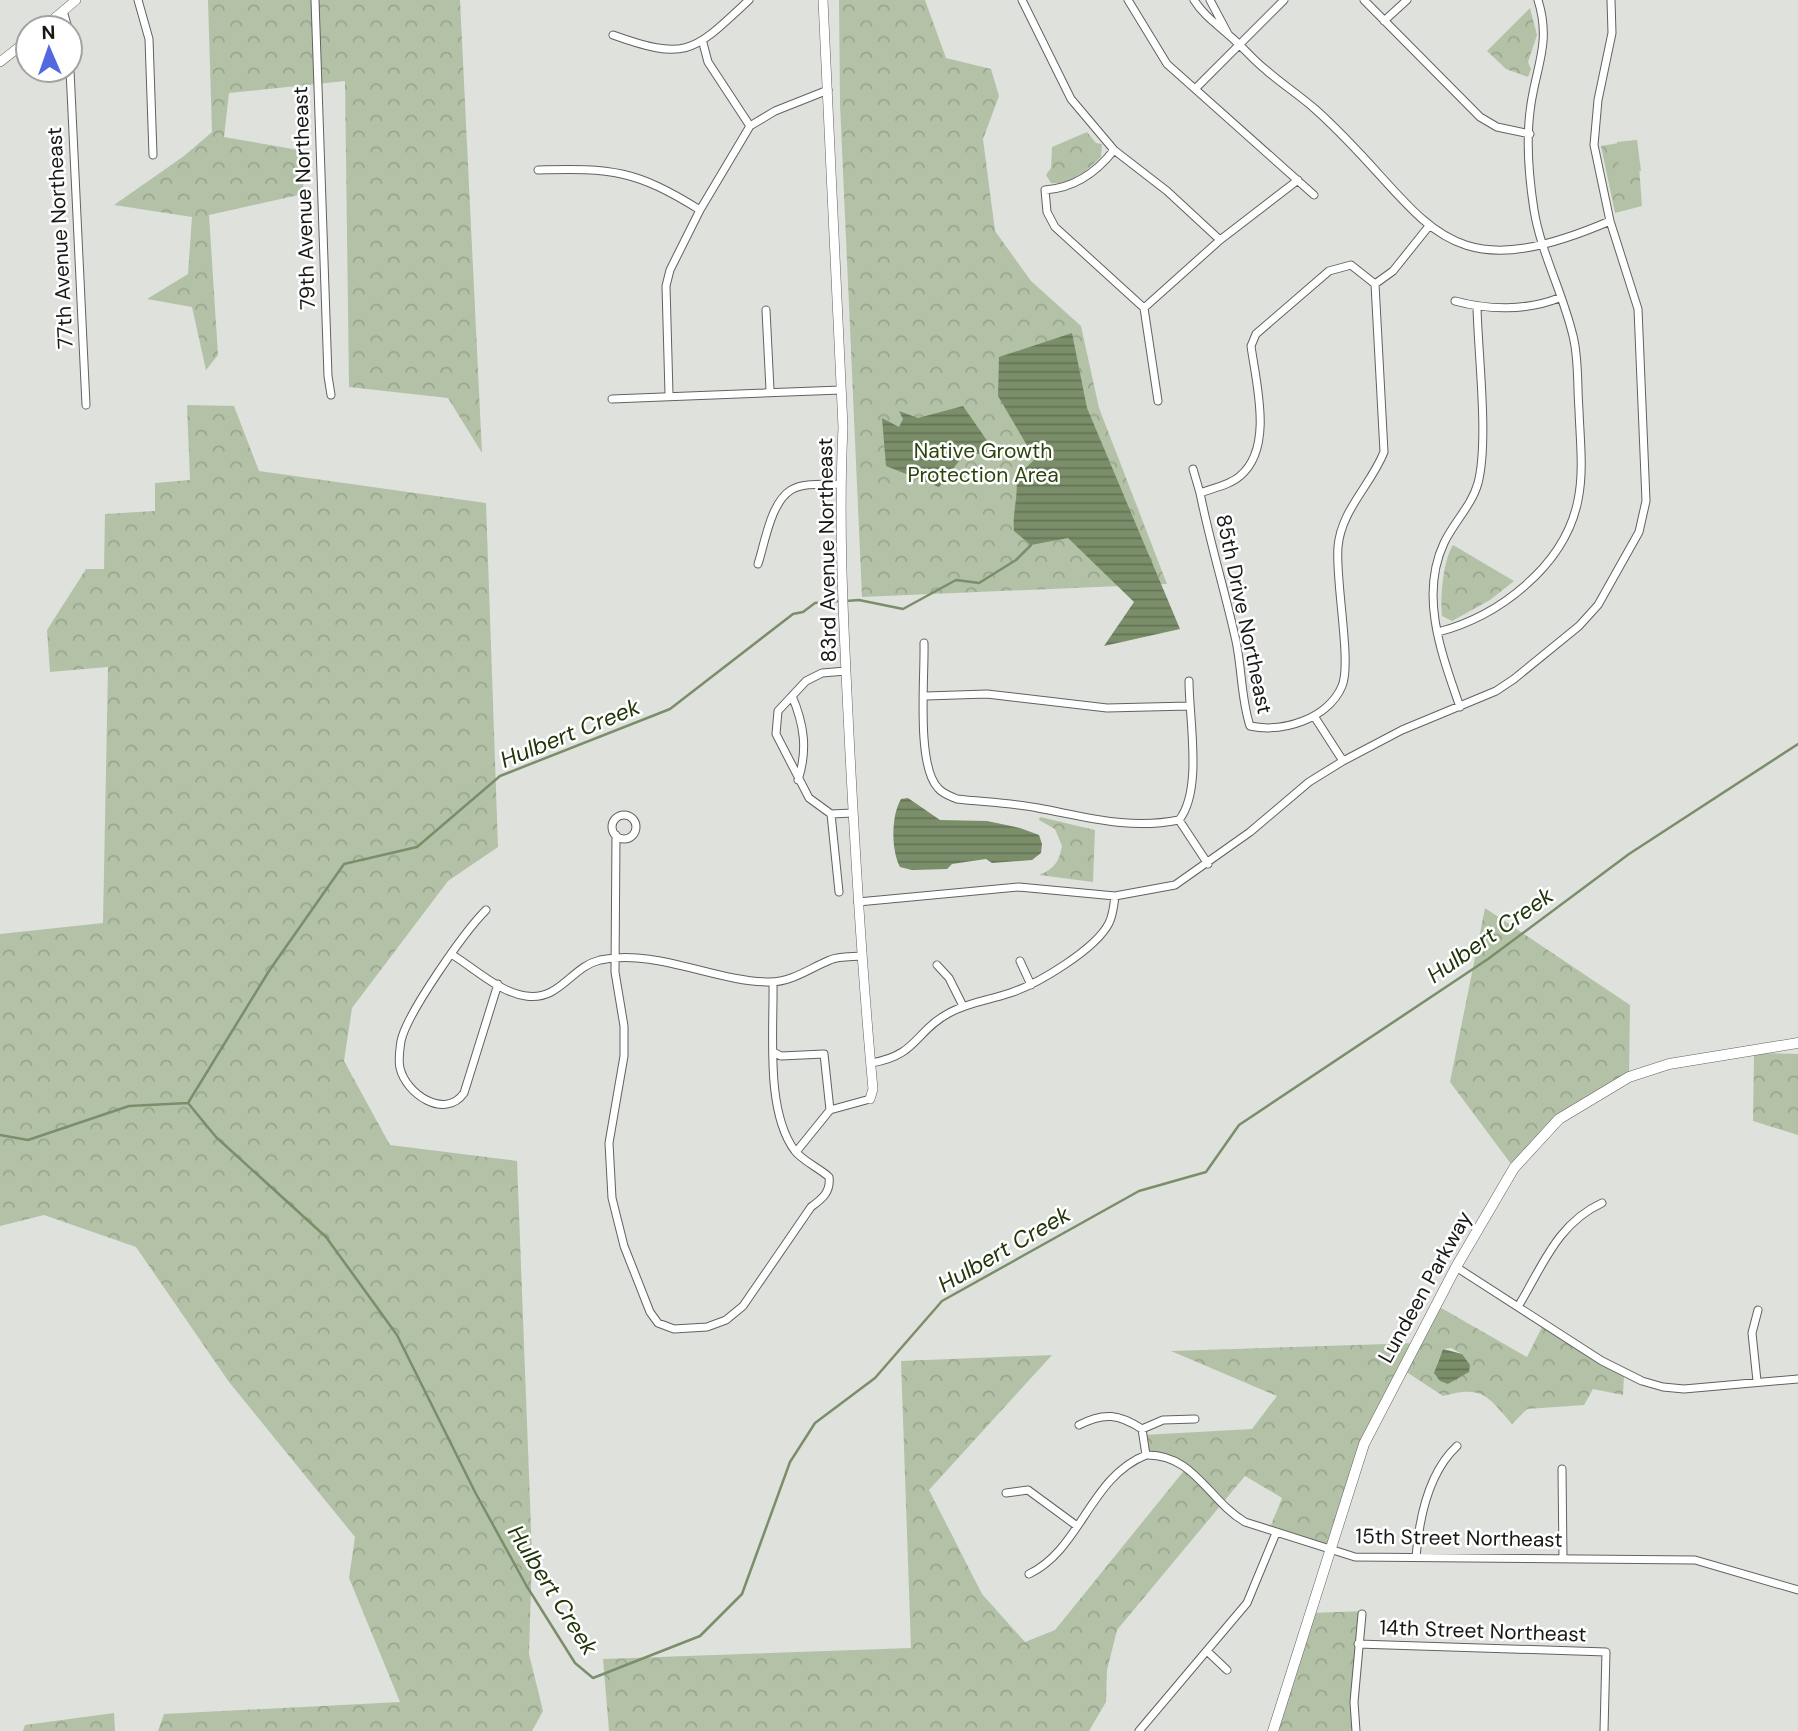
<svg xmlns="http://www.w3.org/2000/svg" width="1798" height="1731" font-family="'DM Sans',sans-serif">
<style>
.forest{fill:url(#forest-crowns);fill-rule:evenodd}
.pitch{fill:#b3c2a6}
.water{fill:url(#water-rules)}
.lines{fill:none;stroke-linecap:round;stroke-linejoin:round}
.stream{stroke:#7b8e6a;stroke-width:2.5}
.minor-casing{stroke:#616360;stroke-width:9}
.tertiary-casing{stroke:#616360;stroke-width:10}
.secondary-casing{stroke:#616360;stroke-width:11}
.minor{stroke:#fff;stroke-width:7}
.tertiary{stroke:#fff;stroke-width:9}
.secondary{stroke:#fff;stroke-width:10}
.labels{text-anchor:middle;stroke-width:5;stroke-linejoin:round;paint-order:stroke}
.street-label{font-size:21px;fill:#181917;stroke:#fff}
.park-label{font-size:21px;fill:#2b440b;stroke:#fff}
.water-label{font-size:23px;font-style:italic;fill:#22360b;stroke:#fff}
</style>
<defs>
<pattern id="forest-crowns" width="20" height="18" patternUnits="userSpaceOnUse" patternTransform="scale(1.75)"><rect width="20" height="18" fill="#b3c2a6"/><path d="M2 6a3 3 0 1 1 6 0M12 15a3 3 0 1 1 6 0" fill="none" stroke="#99a68e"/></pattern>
<pattern id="water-rules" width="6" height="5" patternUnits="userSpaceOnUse" patternTransform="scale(1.75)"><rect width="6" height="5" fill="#7b8e6a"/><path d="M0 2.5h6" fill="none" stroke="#647356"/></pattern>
</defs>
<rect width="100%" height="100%" fill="#dfe1dd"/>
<path class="forest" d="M208,0H460L482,453L448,398L349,387L345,81L229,93L224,137L304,151L303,194L209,215L218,355L206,370L192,307L147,299L188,274L192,217L114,205L184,156L212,132Z
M839,0H925L946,58L991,69L999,96L983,139L995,231L1031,281L1081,326L1099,408L1167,584L862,597L840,104Z
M1530,8L1537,35L1528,62L1531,69L1528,77L1506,69L1487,51Z
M1087,132L1096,143L1102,144L1101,157C1088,169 1070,186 1051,183L1046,175L1051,168L1052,147Z
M1637,140L1642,206L1615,213L1601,146Z
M187,405L234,406L259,471L486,503L498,847L448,881L352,1008L344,1061L390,1145L517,1161L532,1554L529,1654L543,1711L532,1731H158L164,1714L400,1702L349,1578L355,1537L229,1382L136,1247L44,1215L0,1226V934L103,923L108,667L50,672L47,630L86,569H104L105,514L155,511V483L190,480Z
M1453,545L1514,581L1490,600L1452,621L1442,616C1440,599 1443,560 1453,545Z
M1040,817L1095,830L1093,882L1039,875C1054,869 1059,862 1062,846L1055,829L1039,820Z
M1485,908L1630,1005L1629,1077L1559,1119L1514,1168L1450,1082Z
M1754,1053L1798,1054V1135L1753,1121Z
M1436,1305L1527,1357L1545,1321L1624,1374L1623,1395L1593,1389L1584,1405L1527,1409L1512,1424C1487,1395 1482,1385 1443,1396L1402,1369L1377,1415L1330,1550L1269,1530L1282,1498L1245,1476L1117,1630L1107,1670L1106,1702L1089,1731H609L603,1659L911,1648L901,1361L1052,1355L929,1490L982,1594L1025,1642L1055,1630L1187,1467L1146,1455L1143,1435L1252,1429L1277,1396L1171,1351L1417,1343ZM1451,1348L1462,1354L1458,1378L1448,1384L1437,1364L1443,1349Z
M1365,1611L1358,1644L1356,1731H1273L1311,1613Z
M114,1713L115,1731H23L25,1725Z"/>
<path class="pitch" d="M1637,140L1641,171L1619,173L1617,142Z"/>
<path class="water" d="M1072,333L1087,408L1180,629L1104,646L1134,602L1068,538L1031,545L1014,531C1012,511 1019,497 1016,477L1035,459L998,396L999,357Z
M963,406L995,452L963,456L939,487L886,466L882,418L899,427L903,419L899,411L918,418Z
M908,798L940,820L987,821L1020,828L1039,835L1042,844L1041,853L1032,860L992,863L986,859L952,864L947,869L912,870L900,867C891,850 891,816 901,799Z
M1443,1349L1462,1354L1470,1365L1469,1372L1448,1384L1440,1381L1434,1373Z"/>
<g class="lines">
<path class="stream" d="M846,601L859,600L903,609L956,580L979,583L1016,560L1031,545
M188,1103L269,971L344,864L417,847L500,776L670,709L793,614L803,612L815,603L839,601
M0,1135L28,1140L129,1106L188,1103L216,1137L326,1237L397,1335L475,1492L526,1585L575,1663L593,1678L700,1636L742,1594L790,1462L815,1423L875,1378L942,1301L1139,1191L1206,1172L1239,1125L1488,959L1629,854L1798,744"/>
<defs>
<path id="minor" d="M138,0L149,39L153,155
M315,0L328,376L331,395
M1022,0L1071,99L1114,150L1167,191L1220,240
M1128,0L1167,64L1314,195
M1194,0C1205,17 1217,24 1231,37C1243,47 1253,60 1266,70C1282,84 1299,95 1315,109C1430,212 1433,297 1610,221
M1210,0L1228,34
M1364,0L1480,117L1497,127L1530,134
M63,11L68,28
M1384,21L1407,0
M613,35C688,62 694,51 749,0
M703,43L708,62L750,126
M70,70L86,405
M1196,88L1284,0
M1114,150C1096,173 1074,188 1045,190L1047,212L1055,227L1144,308L1158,401
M538,170C612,168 636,170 700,210
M1375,284L1384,452C1371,485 1341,510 1338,547C1335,580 1352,663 1342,686C1335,703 1319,715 1303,721C1285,728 1269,730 1250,726C1241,699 1242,669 1236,641C1225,591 1210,543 1200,493C1213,488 1230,485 1240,476C1274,448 1256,383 1251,346L1256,334L1329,271L1351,265L1375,284L1393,271L1429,226
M1455,301C1488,310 1526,311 1559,298
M1144,308L1220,240L1298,180
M766,310L770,390
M669,394L666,286L670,270L700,210L750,126L775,111L828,90
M612,399L841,390
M1193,469L1200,493
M758,564C765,542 771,502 791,490C804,482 826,485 840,484
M1438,632C1499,616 1565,566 1578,500C1584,471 1580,440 1579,410C1577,386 1579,359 1573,336C1563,293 1541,253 1534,210C1529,178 1526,136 1531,104C1537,64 1551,42 1538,0
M924,643C925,676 916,765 938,788C943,794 950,796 957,799C984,802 1012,803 1038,808C1087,817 1129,830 1179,820
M846,671L822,673L806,681L778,711L776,734L809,798L831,814L853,813
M1189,681C1189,719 1203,790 1179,820L1208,864
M792,696C804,724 808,750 798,780
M926,696L987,694L1107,708L1189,706
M1460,707C1442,655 1419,596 1444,543C1454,522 1472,505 1478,483C1489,441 1478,354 1477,307
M1314,716L1343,761
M831,814L839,892
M612 827a12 12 0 1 1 24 0a12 12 0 1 1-24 0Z
M616,835L615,972L624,1026V1056L609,1143L612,1198L624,1246L650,1312L658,1323L674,1329L707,1327L726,1320L743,1306L811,1207C822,1199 831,1192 829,1177C819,1168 803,1161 795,1151C765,1111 774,1031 773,982
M858,902L1019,887L1115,896L1175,885L1250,832L1309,782L1343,761L1402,730L1496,691L1514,679L1579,626L1598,605L1639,532L1646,501L1638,309L1610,221L1594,145L1598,100L1612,33L1611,0
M486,910C465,931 407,1013 401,1041C400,1048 398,1060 400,1068C406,1094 445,1120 464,1093L498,984
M451,954C473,967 500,993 526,996C560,1001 571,967 600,960C656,948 715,982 770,982C792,982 810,968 830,960C839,956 852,957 862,956
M1020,961L1031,985
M937,965L949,978L963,1006
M775,1053L781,1056L824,1054L830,1110
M871,1063C918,1055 914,1032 949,1013C968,1002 990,1000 1010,993C1038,984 1096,949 1109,923C1113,915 1114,905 1115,896
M796,1152L830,1110L870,1099
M1456,1267L1602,1361L1642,1381L1663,1387L1684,1389L1798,1379
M1519,1305C1543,1265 1558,1223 1602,1203
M1757,1381L1752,1333L1758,1310
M1079,1425C1104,1412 1119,1414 1142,1429L1163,1420L1195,1419
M1146,1455C1194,1454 1208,1500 1245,1522L1355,1557L1695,1560L1798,1590
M1562,1469L1563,1558
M1006,1493L1028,1490L1077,1526
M1416,1557C1419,1519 1428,1473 1457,1446
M1029,1574C1081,1549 1090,1477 1146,1455L1142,1429
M1358,1644L1606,1652L1604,1731
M1207,1651L1227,1670
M1139,1731L1247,1603L1276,1533
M1356,1731L1354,1702L1362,1614"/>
<path id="tertiary" d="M823,0L843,427C838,529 844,632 849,734C855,853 862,971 873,1089L870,1099
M43,28L76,0
M0,62L28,40"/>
<path id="secondary" d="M1273,1731L1364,1444L1456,1267L1514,1168L1559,1119L1629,1077L1669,1064L1798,1043"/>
</defs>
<use href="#minor" class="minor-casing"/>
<use href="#tertiary" class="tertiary-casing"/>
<use href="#secondary" class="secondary-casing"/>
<use href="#minor" class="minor"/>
<use href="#tertiary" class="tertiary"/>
<use href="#secondary" class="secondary"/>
</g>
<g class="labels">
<g class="street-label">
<text transform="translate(304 198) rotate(-92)" y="7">79th Avenue Northeast</text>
<text transform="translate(60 238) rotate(-93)" y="7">77th Avenue Northeast</text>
<text transform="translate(827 550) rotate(-91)" y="7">83rd Avenue Northeast</text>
<text transform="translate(1244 614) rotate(78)" y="7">85th Drive Northeast</text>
<text transform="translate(1425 1287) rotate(-61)" y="7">Lundeen Parkway</text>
<text transform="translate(1459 1538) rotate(1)" y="7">15th Street Northeast</text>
<text transform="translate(1483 1631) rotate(2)" y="7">14th Street Northeast</text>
</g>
<g class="park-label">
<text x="983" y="458">Native Growth<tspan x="983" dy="24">Protection Area</tspan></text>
</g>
<g class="water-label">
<text transform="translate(570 733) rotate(-22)" y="8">Hulbert Creek</text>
<text transform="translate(1490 935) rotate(-35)" y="8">Hulbert Creek</text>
<text transform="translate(1004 1249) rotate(-30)" y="8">Hulbert Creek</text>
<text transform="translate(553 1590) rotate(58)" y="8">Hulbert Creek</text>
</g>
</g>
<g transform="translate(49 49) rotate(358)"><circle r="33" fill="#ffffff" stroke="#a3a3a2" stroke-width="2"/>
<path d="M0-5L12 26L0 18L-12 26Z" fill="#5469df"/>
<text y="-10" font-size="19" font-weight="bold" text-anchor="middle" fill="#181917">N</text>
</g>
</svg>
